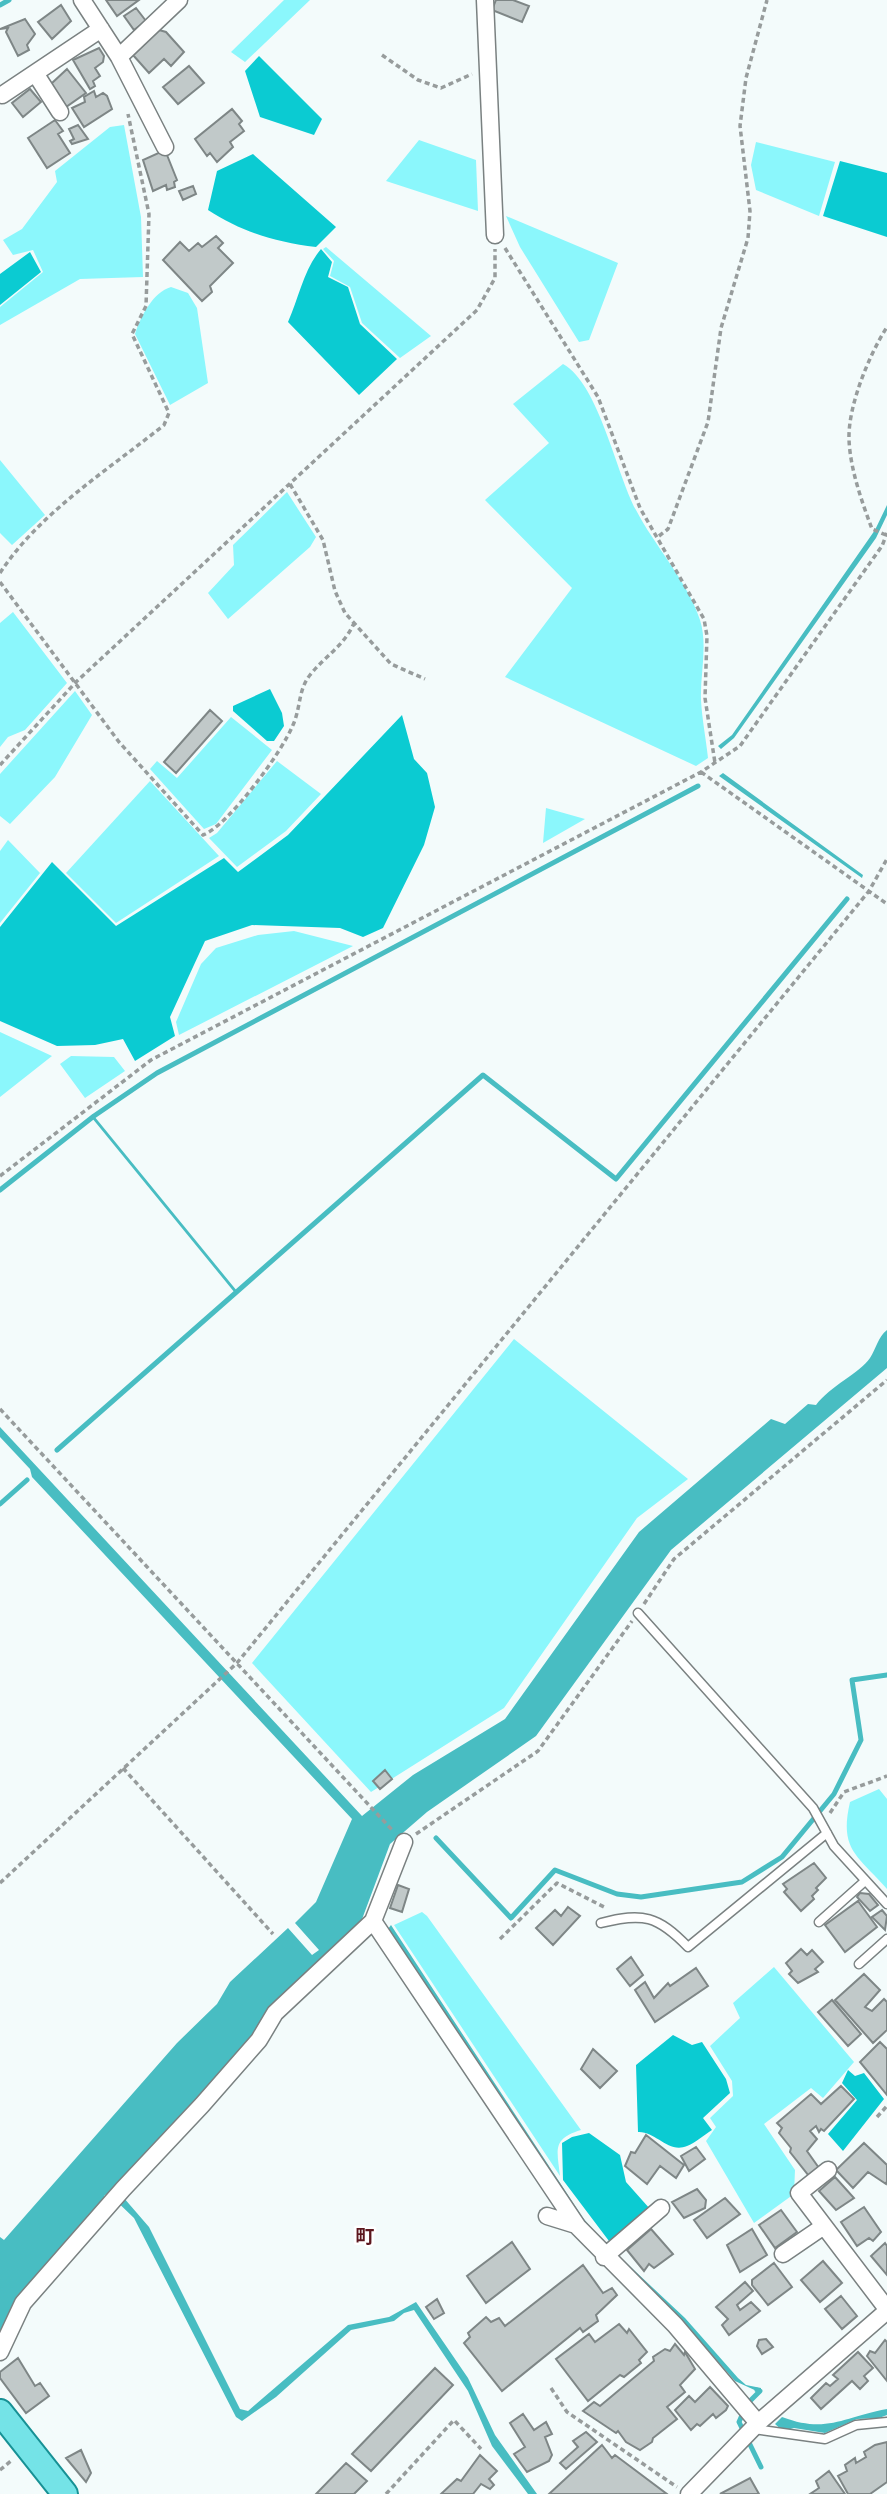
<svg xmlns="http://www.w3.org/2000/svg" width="887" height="2494" font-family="Roboto,'Noto Sans JP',sans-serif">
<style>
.green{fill:#8bf7fc}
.forest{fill:#0bcbd2}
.water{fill:#48bdc2}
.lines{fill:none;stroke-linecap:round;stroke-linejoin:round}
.stream{stroke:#48bdc2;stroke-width:5}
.building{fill:#c1c9c9;stroke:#7e8686;stroke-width:2}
.lane-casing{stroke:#7a8181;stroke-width:11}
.street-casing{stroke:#7a8181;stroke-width:19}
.primary-casing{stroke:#179195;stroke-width:28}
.path{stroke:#979c9c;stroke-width:3.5;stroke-dasharray:5 3.5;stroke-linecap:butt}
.lane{stroke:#fff;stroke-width:8}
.street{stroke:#fff;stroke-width:16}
.primary{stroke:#74e3e7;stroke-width:24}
.labels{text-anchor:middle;stroke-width:5;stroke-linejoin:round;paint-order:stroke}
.neighbourhood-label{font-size:19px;font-weight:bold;fill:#5c171e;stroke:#fff}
</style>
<rect width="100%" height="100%" fill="#f3fbfb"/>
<path class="green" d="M284,0H310L245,62L231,52Z
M124,125L141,217L143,277L80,279L0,325V307L43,272L33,250L13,255L3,240L22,229L57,182L55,171L110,127Z
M419,140L476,160L478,211L386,181Z
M756,142L835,162L819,216L756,190L751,165Z
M506,216L618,263L589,340L579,342L520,247Z
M326,247L431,336L400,358L362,323L350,287L330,276L334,261L323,249Z
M171,287L188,293L197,308L208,383L170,405L135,334C141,316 153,292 171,287Z
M563,364C599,384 616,473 636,510C654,545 688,582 700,620C708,645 700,674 701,700C702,719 706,739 708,758L696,766L505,677L572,588L485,500L549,443L513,404Z
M0,460L45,515L12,545L0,533Z
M287,492L316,537L310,547L228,619L208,593L234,565L233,545Z
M13,612L67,683L25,730L8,737L0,747V623Z
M75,691L92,715L55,777L10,824L0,816V774Z
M231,717L272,750L216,824L204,829L150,769L157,761L177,778Z
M277,761L321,794L286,831L237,867L209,838L217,833Z
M150,781L219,856L116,923L66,873Z
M546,808L585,819L543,843Z
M8,840L40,873L0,923V851Z
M294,931L353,946L179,1035L176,1022L201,964L216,948L258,935Z
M0,1032L52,1056L0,1097Z
M71,1056L114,1057L125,1071L85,1098L60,1064Z
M514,1339L688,1479L637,1518L504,1708L371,1792L252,1663Z
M879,1789L887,1799V1889C857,1855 839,1850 850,1802Z
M422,1912L427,1916L581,2130C552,2139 557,2149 560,2176L394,1925Z
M774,1967L854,2062L823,2098L811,2088L764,2124L795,2170L794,2194L754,2223L706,2141L716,2127L710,2118L733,2096L732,2081L710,2046L740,2018L733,2003Z"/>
<path class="forest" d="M259,56L322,119L314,135L260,117L245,71Z
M253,154L336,227L316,247C275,242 242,232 208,210L217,171Z
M840,161L887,173V237L823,216Z
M321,249L332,262L328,277L348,287L360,324L397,359L359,395L288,322C299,297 304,269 321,249Z
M30,252L41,272L0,305V274Z
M270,689L282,713L284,726L274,741H267L233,711V706Z
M402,715L414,759L427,773L435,807L424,845L383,928L363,937L340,928L252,925L205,941L170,1017L175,1036L135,1061L123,1039L95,1045L57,1046L0,1021V927L52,862L116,926L224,858L238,872L288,835Z
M673,2035L692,2045L702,2042L726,2079L730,2093L703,2118L712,2130C704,2135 695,2143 687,2146C668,2154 656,2131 638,2132L636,2065Z
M848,2070L855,2076L864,2073L884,2099L843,2151L828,2134L857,2100L842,2083Z
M589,2133L620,2155L626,2182L650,2209L612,2245L563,2180L562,2143L572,2137Z"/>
<path class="water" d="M887,505V515L876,538L734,738L721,749L718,746L732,735L875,530Z
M723,773L863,875L862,878L719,776Z
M94,1116L237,1291L235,1293L92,1118Z
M887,1330V1368L671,1550L536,1736L427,1812L390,1844L358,1930L117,2190L149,2227L240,2409L248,2411L348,2325L389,2317L416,2302L468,2378L495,2435L537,2494H528L492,2446L468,2391L414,2310L404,2313L394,2321L351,2330L276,2397L242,2421L236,2417L134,2218L108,2193L104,2196L107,2201L25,2288L0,2331V2237L4,2240L177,2043L217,2004L230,1982L288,1928L312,1955L319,1950L295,1923L316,1902L352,1819L32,1477L30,1469L0,1437V1427L362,1816L413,1775L505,1719L639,1532L771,1419L785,1424L808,1404L816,1405C830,1386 860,1373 870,1358C876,1349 878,1337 887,1330Z
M391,1925L583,2218L603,2242L583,2223L388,1929Z
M620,2257L685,2318L738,2378L746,2385L761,2388V2393L735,2381L683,2322L617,2259Z
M887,2409V2415L879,2418L857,2419L825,2433L794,2428L783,2431L775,2424L782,2417C827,2434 843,2417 887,2409Z"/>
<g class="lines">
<path class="stream" d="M0,5L9,0
M0,1190L94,1116L157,1073L698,786
M57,1450L483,1075L616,1179L847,899
M0,1504L27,1480
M436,1838L511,1918L555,1870L617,1894L641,1897L742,1882L782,1857L834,1794L861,1740L852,1680L887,1675
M757,2390L760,2391L747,2404L739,2422L761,2467"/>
</g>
<path class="building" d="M106,0H139L117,16Z
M496,0H513L529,6L522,22L492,10Z
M61,5L71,21L52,39L38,22Z
M136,8L146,21L134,30L124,16Z
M25,19L35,34L27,45L29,50L18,56L6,32L8,28L0,29Z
M159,30L166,32L184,52L171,66L164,59L149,73L133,55Z
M99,48L104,56L103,62L95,68L100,76L93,81L95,86L90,89L73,60Z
M189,66L204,83L178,104L163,87Z
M67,69L86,93L66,107L51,84Z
M30,89L41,102L23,117L12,103Z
M94,91L96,97L103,93L107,96L112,109L84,127L72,108L85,102L84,97Z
M232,109L242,121L239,124L244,131L230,142L233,147L217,162L210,153L207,156L195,139Z
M55,120L63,131L58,134L70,153L47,168L28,138Z
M78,125L88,139L72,144L70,141L74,139L69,129Z
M165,150L177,180L174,182L175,187L167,190L166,185L153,191L143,160Z
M193,186L196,194L183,200L179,191Z
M216,236L223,243L218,248L233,263L210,286L212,292L202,301L163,260L180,242L189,251L198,243L202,247Z
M210,710L222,721L176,773L164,762Z
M385,1770L392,1779L380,1789L373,1781Z
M814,1863L826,1878L816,1888L818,1890L812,1896L814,1899L801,1911L784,1892L787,1889L783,1884Z
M398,1885L409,1889L402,1912L390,1908Z
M860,1893L869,1894L878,1905L870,1911L857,1897Z
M858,1901L877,1927L845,1952L825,1925Z
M568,1907L580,1916L553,1945L536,1928L555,1910L561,1916Z
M882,1910L887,1916L885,1930L872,1917Z
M801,1949L807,1955L812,1950L823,1962L815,1969L818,1972L798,1983L789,1974L792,1971L786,1963Z
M631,1957L643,1975L630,1986L617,1969Z
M696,1968L708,1986L655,2022L635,1990L645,1982L654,1998L668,1983L670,1986Z
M864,1974L880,1990L865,2007L872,2011L884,1999L887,2002V2030L873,2043L835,2000Z
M832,2000L861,2034L848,2046L818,2012Z
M880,2042L887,2049V2095L860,2062Z
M593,2049L617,2071L600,2088L581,2069Z
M841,2086L854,2099L824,2131L821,2129L819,2132L816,2126L810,2131L817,2139L807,2151L819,2168L809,2176L790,2152L791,2148L779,2133L782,2128L777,2123L811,2094L821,2104Z
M646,2135L684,2165L676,2178L660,2166L647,2184L625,2166L631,2152L635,2153Z
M864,2143L887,2165V2181L886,2184L868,2172L853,2188L836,2170Z
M696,2147L705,2159L689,2171L681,2156Z
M835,2177L854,2198L836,2210L819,2191Z
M697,2189L706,2200L705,2208L684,2218L672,2202Z
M725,2198L740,2214L707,2238L694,2220Z
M864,2207L881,2232L873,2241L869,2238L857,2246L841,2222Z
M781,2210L797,2232L775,2248L759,2225Z
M651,2229L673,2254L654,2268L649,2264L644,2271L627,2250Z
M752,2229L767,2255L740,2272L727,2245Z
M512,2242L530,2269L486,2303L467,2276Z
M885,2243L887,2246V2275L871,2256Z
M823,2261L842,2283L820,2302L801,2280Z
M774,2263L792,2287L768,2305L752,2285V2280Z
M583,2265L603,2293L612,2288L617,2295L596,2315L598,2321L583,2332L580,2328L502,2391L464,2343L470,2337L468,2333L486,2317L491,2322L499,2318L505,2326Z
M745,2282L753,2291L737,2305L740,2310L751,2302L760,2311L729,2335L722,2325L728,2319L716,2307Z
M841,2296L857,2316L842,2329L825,2309Z
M437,2299L444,2313L434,2319L426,2307Z
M619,2324L627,2333L629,2329L647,2352L639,2360L641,2363L624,2377L620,2375L588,2401L556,2359L589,2334L595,2342Z
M766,2339L773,2347L762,2354L757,2346L759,2340Z
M885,2340L887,2342V2381L867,2356L870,2351L875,2353Z
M675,2344L684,2355L685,2352L695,2369L680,2385L685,2392L667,2407L677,2419L653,2438L652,2442L640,2450L626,2442L618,2431L616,2433L583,2411L594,2402L600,2406L654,2361L653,2357L665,2349L670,2351Z
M858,2352L873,2368L864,2376L868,2381L860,2389L852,2381L821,2409L811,2398L826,2383L830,2386L838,2379L833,2375Z
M18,2358L35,2386L40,2383L49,2396L26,2413L0,2378V2372Z
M435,2368L453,2385L371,2471L352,2454Z
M710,2387L728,2406L726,2410L716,2418L713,2414L700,2426L697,2424L691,2430L675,2410L689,2396L695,2402Z
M523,2414L534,2430L546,2422L552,2434L545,2437L552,2455L549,2461L527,2472L514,2454L525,2447L510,2423Z
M586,2432L597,2442L566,2469L560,2463L578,2447L573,2441Z
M887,2442V2482L870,2494H848L838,2476L847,2471L845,2465L855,2458L856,2463L866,2457L864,2452L875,2445Z
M602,2445L612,2458L615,2455L667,2494H549Z
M81,2450L91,2473L86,2482L66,2458Z
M480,2455L497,2471L489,2479L494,2485L490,2489L481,2484L473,2494H441L457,2479L461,2481Z
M346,2463L367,2481L354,2494H316Z
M829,2471L845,2494H810L819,2488L816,2481Z
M750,2478L759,2494H720Z"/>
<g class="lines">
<defs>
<path id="lane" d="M638,1613L813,1808L834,1846L887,1904
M819,1922L865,1881
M601,1923C643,1912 658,1916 688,1947L827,1833
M859,1964L887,1939
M754,2429L825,2439L856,2425L887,2422"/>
<path id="street" d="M82,0L119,57L165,147
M485,0L495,235
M119,57L179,0
M35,73L60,112
M2,95L101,29
M373,1921L578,2227L675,2325L758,2423
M828,2170L799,2193L887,2309
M547,2216L576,2225
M783,2254L824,2226
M604,2257L661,2208
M0,2352L23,2303L123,2189L202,2105L259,2040L275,2013L373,1921L404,1842
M689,2494L758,2423L887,2311"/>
<path id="primary" d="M0,2412L65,2494"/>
</defs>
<use href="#lane" class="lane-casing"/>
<use href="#street" class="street-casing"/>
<use href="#primary" class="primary-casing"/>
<path class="path" d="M382,55L418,80L441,88L472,74
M505,248L598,397L640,508L704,619L707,636L705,698L715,763
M290,484L323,540L335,591L345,613L391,664L425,679
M886,535L872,529C862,502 850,469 849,439C848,406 869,355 887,327
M659,536L668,529L708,422L721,328L748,238L750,211L740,126L746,78L767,0
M0,573C39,513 108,470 164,425L169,413L132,334L146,306L149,214L128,114
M0,582L119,742L203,835C229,825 282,752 293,725C301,707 298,690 310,675C325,656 344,646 354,623
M0,765L76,682L477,310L495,278V249
M701,772L887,904
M0,1176L151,1060L701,772L740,746L882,546L887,533
M0,1409L394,1832
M644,1604L674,1559L887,1380
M123,1768L273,1934
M830,1813L844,1792L887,1776
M416,1834L538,1751L632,1621
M0,1883L237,1663L869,891L887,859
M500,1939L557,1883L606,1908
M877,2117L887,2106
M551,2388L567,2412L677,2487
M0,2470L12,2460
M386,2494L454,2420L481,2449"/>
<use href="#lane" class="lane"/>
<use href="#street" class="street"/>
<use href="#primary" class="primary"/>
</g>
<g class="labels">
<g class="neighbourhood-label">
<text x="365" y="2243">町</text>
</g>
</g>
</svg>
